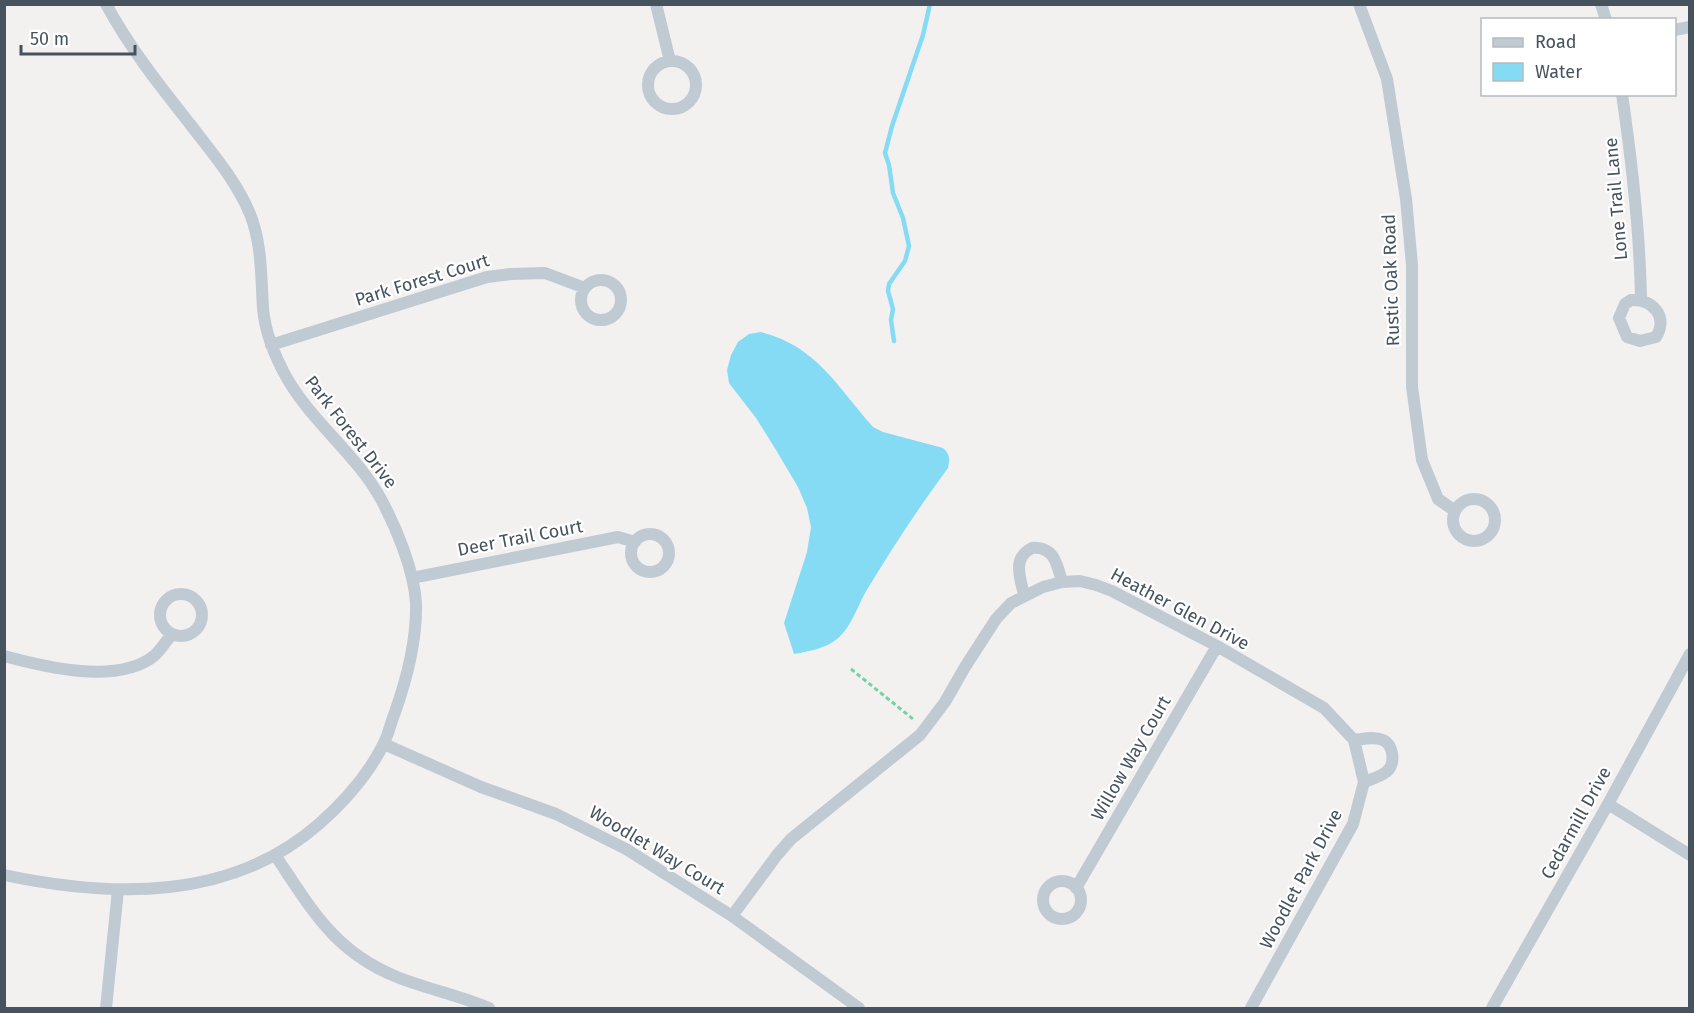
<svg xmlns="http://www.w3.org/2000/svg" width="1694" height="1013" font-family="'Fira Sans',sans-serif">
<style>
.water{fill:#85dbf4}
.lines{fill:none;stroke-linecap:round;stroke-linejoin:round}
.stream{stroke:#85dbf4;stroke-width:4.5}
.path{stroke:#70d4a4;stroke-width:3;stroke-dasharray:4.5 3;stroke-linecap:butt}
.minor{stroke:#bfcad3;stroke-width:12}
.labels{text-anchor:middle;stroke-width:4.5;stroke-linejoin:round;paint-order:stroke}
.street-label{font-size:18px;fill:#46535f;stroke:#fff}
</style>
<rect width="100%" height="100%" fill="#f3f0f0"/>
<path class="water" d="M761,332C818,347 837,387 873,427L883,432L943,448C950,454 950,459 948,468C919,507 893,547 868,588C858,604 852,627 837,639C824,649 810,651 794,654L784,623L807,552L811,527L807,508L798,487L776,450L756,418L729,383L727,370L731,355L738,342L749,334Z"/>
<g class="lines">
<path class="stream" d="M894,341L891,320L893,309L888,291L889,284L905,261L909,246L903,218L893,193L889,165L885,153L892,126L923,35L930,4"/>
<path class="path" d="M851,669L913,719"/>
<path class="minor" d="M656,4L670,61
M1359,4L1387,79L1406,199L1412,265V387L1422,460L1438,499L1455,511
M1601,4L1606,20
M1674,30L1690,27
M648 85a24 24 0 1 1 48 0a24 24 0 1 1-48 0Z
M1622,94C1632,163 1640,231 1641,300
M581 300a20 20 0 1 1 40 0a20 20 0 1 1-40 0Z
M1631,300C1652,299 1669,316 1656,337L1640,341L1627,337L1619,318L1625,304Z
M271,345L487,277L511,274L545,273L585,288
M1453 520a21 21 0 1 1 42 0a21 21 0 1 1-42 0Z
M631 553a19 19 0 1 1 38 0a19 19 0 1 1-38 0Z
M412,578L618,537L635,542
M160 615a21 21 0 1 1 42 0a21 21 0 1 1-42 0Z
M1024,595C1020,577 1012,558 1032,548C1054,546 1057,564 1062,582
M4,656C45,667 117,685 154,656C161,650 166,641 172,634
M1354,740C1363,739 1374,736 1383,740C1394,745 1396,765 1386,772C1380,777 1371,779 1364,782
M384,744L481,787L556,814L626,849L732,916L859,1008
M1608,804L1690,855
M275,855C311,908 333,951 397,977C427,989 459,995 489,1008
M4,875C113,898 231,901 319,824C345,801 368,775 383,745C388,736 390,725 394,715C407,679 417,642 416,603C414,571 397,529 382,501C358,456 314,424 288,380C276,359 265,333 263,308C261,278 262,243 250,214C236,180 212,153 190,124C160,86 129,47 106,4
M1043 900a19 19 0 1 1 38 0a19 19 0 1 1-38 0Z
M1076,888L1217,646
M732,916L777,855L791,839L920,735L945,702L965,667L996,619L1011,603L1043,587L1062,582L1080,581L1096,585L1112,591L1217,646L1324,708L1354,740L1364,782L1353,824L1251,1008
M106,1008L118,890
M1492,1008L1608,804L1690,654"/>
</g>
<g class="labels">
<g class="street-label">
<text transform="translate(1616 199) rotate(-95)" y="6">Lone Trail Lane</text>
<text transform="translate(422 280) rotate(-17)" y="6">Park Forest Court</text>
<text transform="translate(1391 280) rotate(-92)" y="6">Rustic Oak Road</text>
<text transform="translate(351 432) rotate(52)" y="6">Park Forest Drive</text>
<text transform="translate(520 538) rotate(-11)" y="6">Deer Trail Court</text>
<text transform="translate(1180 609) rotate(28)" y="6">Heather Glen Drive</text>
<text transform="translate(1131 758) rotate(-60)" y="6">Willow Way Court</text>
<text transform="translate(1576 823) rotate(-61)" y="6">Cedarmill Drive</text>
<text transform="translate(657 850) rotate(31)" y="6">Woodlet Way Court</text>
<text transform="translate(1301 879) rotate(-62)" y="6">Woodlet Park Drive</text>
</g>
</g>
<rect width="1694" height="1013" fill="none" stroke="#46535f" stroke-width="12"/>
<rect x="1481" y="18" width="195" height="78" fill="#ffffff" stroke="#b5babf" stroke-width="1.5"/>
<rect x="1493" y="38" width="30" height="9" fill="#bfcad3" stroke="#b5babf" stroke-width="1.5"/>
<text x="1535" y="48" font-size="18" fill="#46535f">Road</text>
<rect x="1493" y="63" width="30" height="18" fill="#85dbf4" stroke="#b5babf" stroke-width="1.5"/>
<text x="1535" y="78" font-size="18" fill="#46535f">Water</text>
<path d="M21 45v9h114v-9" fill="none" stroke="#46535f" stroke-width="3"/>
<text x="30" y="45" font-size="18" fill="#46535f" stroke="#ffffff" stroke-width="4.5" paint-order="stroke">50 m</text>
</svg>
